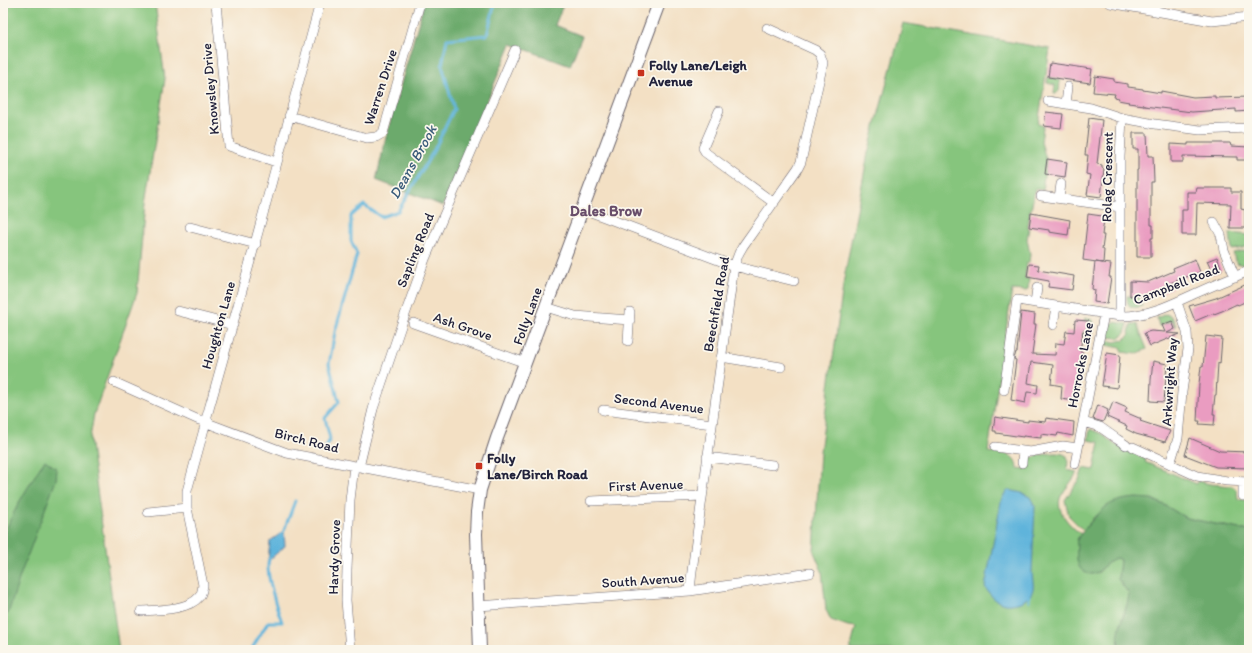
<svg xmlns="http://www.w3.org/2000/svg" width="1252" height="653" font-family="Itim,sans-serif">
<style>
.green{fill:#86c57d;stroke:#54745c}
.forest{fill:#6caa6c;stroke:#476654}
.water{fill:#5eb4db;stroke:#406b8b}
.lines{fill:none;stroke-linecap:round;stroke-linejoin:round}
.stream{stroke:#5eb4db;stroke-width:3}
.building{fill:#ea9cc1}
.minor-casing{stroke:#6b646b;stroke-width:10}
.secondary-casing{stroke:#6b646b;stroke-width:14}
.minor{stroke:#fff;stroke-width:9}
.secondary{stroke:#fff;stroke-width:12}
.poi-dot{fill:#c8321e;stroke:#fbf7ec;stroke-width:1.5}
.labels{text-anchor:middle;stroke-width:3.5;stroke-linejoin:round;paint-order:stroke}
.poi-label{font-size:14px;font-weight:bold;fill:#22223b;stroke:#fbf7ec;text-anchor:start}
.street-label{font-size:14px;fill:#22223b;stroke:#fbf7ec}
.water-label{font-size:15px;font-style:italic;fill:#3a5c7b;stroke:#fbf7ec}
.neighbourhood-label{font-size:15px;font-weight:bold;fill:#684d6a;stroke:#fbf7ec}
</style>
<rect width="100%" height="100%" fill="#fbf7ec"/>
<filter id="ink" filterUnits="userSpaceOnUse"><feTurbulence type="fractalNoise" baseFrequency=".025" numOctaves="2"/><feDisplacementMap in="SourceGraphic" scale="8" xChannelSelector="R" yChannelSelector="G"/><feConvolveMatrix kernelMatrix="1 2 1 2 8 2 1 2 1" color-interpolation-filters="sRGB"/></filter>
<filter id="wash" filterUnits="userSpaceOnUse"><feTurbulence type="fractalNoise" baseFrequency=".012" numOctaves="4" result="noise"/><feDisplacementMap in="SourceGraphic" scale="16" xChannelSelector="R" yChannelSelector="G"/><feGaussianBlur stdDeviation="0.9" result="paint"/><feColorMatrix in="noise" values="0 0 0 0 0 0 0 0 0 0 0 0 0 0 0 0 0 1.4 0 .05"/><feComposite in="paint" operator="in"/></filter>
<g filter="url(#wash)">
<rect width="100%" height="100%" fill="#f3e0c4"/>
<path class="green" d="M3,3H155L165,79L145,203L137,293L94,414L90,438L119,650H3Z
M903,23L1050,49L1038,124L1044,126V127H1043L1041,142L1046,159L1043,184H1044L1043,190L1035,189L1031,210H1030L1028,228H1029L1027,239L1030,254L1029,263H1027L1025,278L1029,279L1028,289L1026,291L1012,290L988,452C1000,454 1016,451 1017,468L1026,469L1027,461L1029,458C1040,456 1057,449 1067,456L1068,461L1067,470L1077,472C1073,481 1066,487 1061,496C1054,510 1071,527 1081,534L1077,540L1098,573L1112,558H1117L1120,560L1119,572L1125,587L1129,594L1128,602L1122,619L1119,634L1120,650H850L856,627L848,626L831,620L826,610L822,571L814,552L820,452L844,279L868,153Z
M1048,77L1056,78V80H1060L1059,91L1056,94H1054L1055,85L1047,83Z
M1230,233L1249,235V247H1244L1243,248L1232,250Z
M1242,251L1249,252V263L1243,265L1237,263L1233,253Z
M1127,296H1138L1142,306C1131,309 1127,308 1127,296Z
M1166,314L1172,317L1176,326L1174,327L1172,321L1159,326L1157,318Z
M1085,318L1091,319L1093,323L1091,337L1082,336L1083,331H1088L1089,322L1084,321Z
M1114,322L1128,324L1125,333L1119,338L1107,337L1109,325Z
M1131,324H1137L1147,349L1136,354L1122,352V348L1105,345L1106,340L1115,342L1122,340L1123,341L1130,334L1129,333Z
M1090,429L1102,434L1114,444L1146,459L1145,462L1197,484L1198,481L1210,484L1232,486C1238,489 1237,493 1238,499L1246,500L1249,491V531L1186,518L1166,506L1152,499L1094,517L1084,531L1069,516L1065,500L1080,478L1083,468L1094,470L1099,442L1088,440Z"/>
<path class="forest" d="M424,3H564L555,25L582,36L570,66L511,44L443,206L376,180L387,133Z
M45,460L57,469L56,480L20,576L8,614L3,611V539L10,520L21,499L37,472Z
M1137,498L1151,499L1166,506L1186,518L1249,531V650H1120C1114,630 1127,613 1129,594L1118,579L1120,560L1117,558C1106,559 1101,576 1090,574C1076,572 1076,557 1077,546C1077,544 1076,542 1077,540C1079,534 1101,510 1107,506C1116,500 1126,499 1137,498Z"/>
<path class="water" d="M1009,490L1022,493L1030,497L1035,506C1034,528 1033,549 1032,571C1032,577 1034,584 1033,589C1031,599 1020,603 1012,604C999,606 991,597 985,587L1001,501L1005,493Z
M284,531L285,546L268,561L270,541Z"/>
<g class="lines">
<path class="stream" d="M324,451L330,439L325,418L339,402L329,364L335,332L357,254L351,241V216L364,205L381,217L398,211L434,150L454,109L442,65L447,39L487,35L495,3
M283,533L295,501
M1029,596V601
M251,650L268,622H282C277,609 263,569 270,557"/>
</g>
<g id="blocks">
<path class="building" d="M1050,63L1092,69L1090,83L1048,77Z
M1095,76L1114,79V82L1128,84V87L1143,89V90L1161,93V91L1193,97L1215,96V98L1249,97V111L1236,112V109L1192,112L1144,106V105L1128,103L1129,102L1118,100L1119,98L1114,97L1115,94L1093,92Z
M1046,112L1063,114L1061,128L1044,126Z
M1089,118L1102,120L1097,164L1102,165V168L1104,169L1101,197L1087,195L1090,175L1086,174L1088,155H1085Z
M1133,133H1147L1148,156H1153L1154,182H1151V225H1153V238H1151V257H1137V170H1138V149H1133Z
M1188,143H1230L1231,146L1249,147V160H1237V157L1183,156V162H1171V144L1188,145Z
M1047,159L1067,162L1065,177L1045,174Z
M1197,188H1231V192H1241V209L1245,210V228H1230L1231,204L1197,203L1196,235H1182V210H1187V192H1196Z
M1031,213L1070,220L1068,235L1049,232V230L1029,227Z
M1088,214L1102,216L1101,219H1104L1102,235H1104L1102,249L1104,250L1103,263L1083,260Z
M1217,257L1222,270L1213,274L1207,261Z
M1195,259L1200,272L1170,283L1172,288L1165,291V292L1157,295L1130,296V281L1148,282L1174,271L1173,268Z
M1095,262L1111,264L1109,277H1111L1107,304L1094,302L1095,290L1092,289Z
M1029,264L1039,265L1038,270L1074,276L1072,290L1048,287L1049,281L1027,277Z
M1247,284L1249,289V300L1238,305L1237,304L1222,311L1214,314V313L1195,321L1189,306L1216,298Z
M1021,312L1035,314L1034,324H1036L1032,354L1055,355L1056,343L1064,344L1066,331L1074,332L1075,320L1089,321L1088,332L1083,331L1080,352H1083L1082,356H1083L1076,398L1075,397V401L1061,399L1062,386L1051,384L1053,365L1031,362L1028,383L1038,385L1037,393L1027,392L1025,403L1011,400L1016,360L1014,359L1016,352H1017Z
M1172,321L1175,329L1167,333L1180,334L1150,346L1144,333L1151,331L1165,332L1162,325Z
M1206,336L1222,338L1220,364L1218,363L1216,395H1215L1213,414H1215L1214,425L1199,424L1200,421H1197L1199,384L1201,366L1203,367Z
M1107,353L1120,355L1117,388L1102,386Z
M1153,361L1167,364L1164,402L1150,401L1151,380Z
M1113,402L1127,408L1125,412L1139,418H1141L1140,421L1170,431L1165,442L1136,434L1126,429L1127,426L1107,417Z
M1098,405L1108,410L1103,422L1093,419Z
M995,417L1028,422V420L1045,422L1046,418L1074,422L1073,436L1058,433L1057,436L1041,434V438L1023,436V437L996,433V431H993Z
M1190,438L1220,451L1249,452V468L1216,467L1185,455Z"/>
</g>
</g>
<g filter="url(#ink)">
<use href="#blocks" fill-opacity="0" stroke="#6b646b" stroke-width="1"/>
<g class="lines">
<defs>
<path id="minor" d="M216,3L229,146L276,162
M1110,3L1212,21L1249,17
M1048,101L1091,108L1122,118
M1066,104L1068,87
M719,111L703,148L706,153L774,203
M289,116L367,138L376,137L383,133L420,3
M1041,196L1120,207
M1059,198L1061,184
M583,209L734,266L794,281
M1214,222L1221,235L1224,250L1235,277
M190,227L256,244
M1035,303L1037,288
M546,307L575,316L630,320
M178,311L233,325
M1120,316V157L1122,118L1155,124L1200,130L1249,128
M413,323L526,363
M1053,325L1056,307
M628,341L630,312
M721,357L781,367
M114,382L199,420H207L210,424L287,453L480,490
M1004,390L1017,300L1120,316C1146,317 1170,305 1194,294C1212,286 1231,278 1249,271
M603,410L712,424
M1083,422L1100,427L1117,439L1126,445
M995,447L1030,452L1063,446L1078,448
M1133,447L1197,476L1227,481L1249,482
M707,457L773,465
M1022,463L1023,451
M1075,464L1104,314
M1170,464L1178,438L1182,392L1188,349L1187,332L1177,302
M359,467L373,409L402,323L425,259L515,50
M1243,496V482
M591,501L702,496
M148,512L187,508
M690,591L692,571L734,266L739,253L743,246L798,168L801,162L823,63L820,54L815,50L767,28
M478,606L690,591L810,573
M141,611C157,610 189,610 199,597C202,594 202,590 203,585L187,508V491L204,429L207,420V416C246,279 283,141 320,3
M350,650L346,600L347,570L350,500L354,466"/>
<path id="secondary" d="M480,650L476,534L477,512L480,490L497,438L659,3"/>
</defs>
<use href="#minor" class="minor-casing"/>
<use href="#secondary" class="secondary-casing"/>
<use href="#minor" class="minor"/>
<use href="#secondary" class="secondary"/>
</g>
</g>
<g class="poi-dot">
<rect x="637" y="69" width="8" height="8" rx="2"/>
<rect x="475" y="462" width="8" height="8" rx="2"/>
</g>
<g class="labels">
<g class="poi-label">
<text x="649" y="70">Folly Lane/Leigh<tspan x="649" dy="16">Avenue</tspan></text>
<text x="487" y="463">Folly<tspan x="487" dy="16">Lane/Birch Road</tspan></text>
</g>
<g class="street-label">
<text transform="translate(380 87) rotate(-72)" y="5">Warren Drive</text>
<text transform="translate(210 89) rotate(-95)" y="5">Knowsley Drive</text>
<text transform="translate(1107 177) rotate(-89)" y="5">Rolag Crescent</text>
<text transform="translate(415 250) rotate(-68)" y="5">Sapling Road</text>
<text transform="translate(1176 284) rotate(-21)" y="5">Campbell Road</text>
<text transform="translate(716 304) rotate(-80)" y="5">Beechfield Road</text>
<text transform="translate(527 316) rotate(-70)" y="5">Folly Lane</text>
<text transform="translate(218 325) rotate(-74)" y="5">Houghton Lane</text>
<text transform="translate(463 326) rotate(19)" y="5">Ash Grove</text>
<text transform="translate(1080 365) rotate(-79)" y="5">Horrocks Lane</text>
<text transform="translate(1169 382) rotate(-86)" y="5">Arkwright Way</text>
<text transform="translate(659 403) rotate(7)" y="5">Second Avenue</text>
<text transform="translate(307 440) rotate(14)" y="5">Birch Road</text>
<text transform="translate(646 485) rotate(-2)" y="5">First Avenue</text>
<text transform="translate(334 557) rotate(-88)" y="5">Hardy Grove</text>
<text transform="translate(643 580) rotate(-4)" y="5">South Avenue</text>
</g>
<g class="water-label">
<text transform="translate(413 162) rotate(-61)" y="5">Deans Brook</text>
</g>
<g class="neighbourhood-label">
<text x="606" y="216">Dales Brow</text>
</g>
</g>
<rect width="1252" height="653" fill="none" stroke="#fbf7ec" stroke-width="16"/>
</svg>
